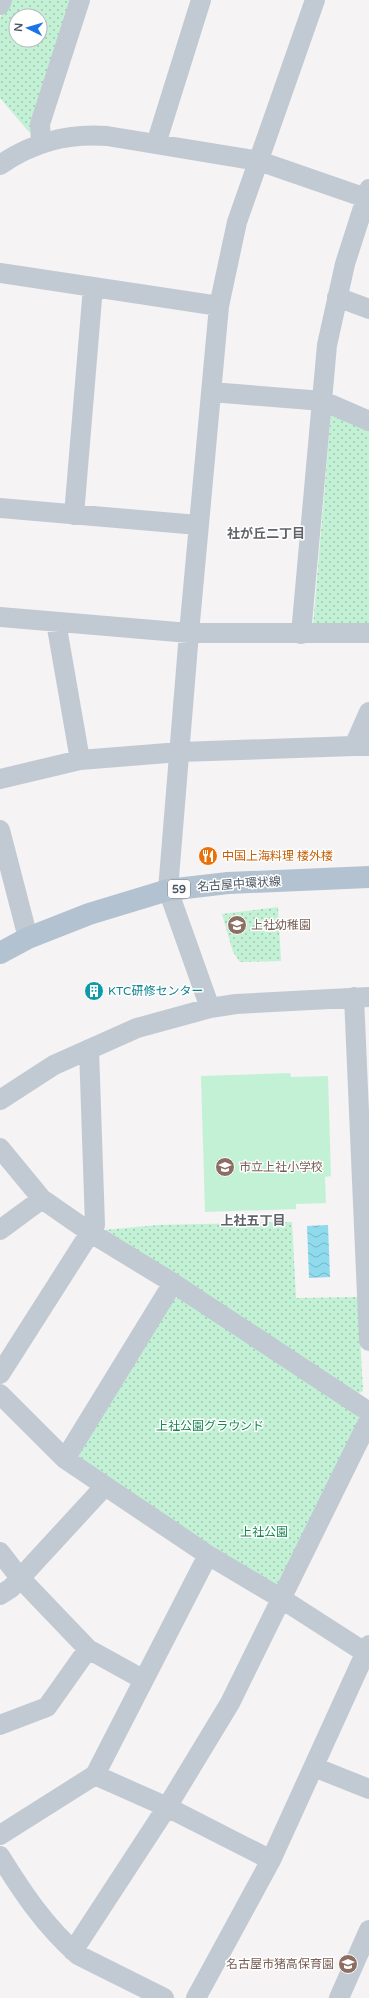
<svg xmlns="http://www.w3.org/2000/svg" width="369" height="1998" font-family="'Varela Round','Noto Sans JP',sans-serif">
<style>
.park{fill:url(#park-dots);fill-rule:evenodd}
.pitch{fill:#c3f1d5}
.water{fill:url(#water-waves)}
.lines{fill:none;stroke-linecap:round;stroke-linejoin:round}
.minor{stroke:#c1cad2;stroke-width:20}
.major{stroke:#b3c2d1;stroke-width:22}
.labels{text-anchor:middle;stroke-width:3;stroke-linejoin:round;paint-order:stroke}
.shield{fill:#fff;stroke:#808990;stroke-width:1}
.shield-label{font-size:11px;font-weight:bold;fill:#4a5661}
.food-label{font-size:12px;fill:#c56008;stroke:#fff;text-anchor:start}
.street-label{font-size:12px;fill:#4a5661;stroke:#fff}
.education-label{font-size:12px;fill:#785e54;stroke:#fff;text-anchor:start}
.culture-label{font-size:12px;fill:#0d838f;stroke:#fff;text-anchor:start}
.park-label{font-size:12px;fill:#17864f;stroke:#fff}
.neighbourhood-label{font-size:13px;font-weight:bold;fill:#5f6368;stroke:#fff}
</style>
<defs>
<pattern id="park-dots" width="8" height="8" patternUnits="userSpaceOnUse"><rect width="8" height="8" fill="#c3f1d5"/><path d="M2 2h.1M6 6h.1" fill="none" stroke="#a0c6b0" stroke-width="1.8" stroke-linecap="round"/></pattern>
<pattern id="water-waves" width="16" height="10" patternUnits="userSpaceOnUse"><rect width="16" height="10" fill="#90daee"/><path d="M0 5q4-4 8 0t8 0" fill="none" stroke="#78b4c4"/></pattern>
</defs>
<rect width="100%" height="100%" fill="#f5f3f3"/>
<path class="park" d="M9,0H75L35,130L29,132L0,98V18ZM16,16H40V40H16Z
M331,413L369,430V625L313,626Z
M278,907L281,961L240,962L233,952L222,914Z
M292,1222L296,1298L358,1297L363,1391L355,1395L103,1230L158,1225Z
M179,1297L356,1411L360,1422L283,1582L274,1585L78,1461L76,1453L171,1300Z"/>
<path class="pitch" d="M290,1073L291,1077L328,1076L331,1176L325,1177L326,1203L296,1204V1209L205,1212L201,1076Z"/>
<path class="water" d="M328,1225L330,1277L309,1278L307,1226Z"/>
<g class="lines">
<path class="minor" d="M0,5L2,0
M41,144L40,124L80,0
M156,144L201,0
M0,165C33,142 67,133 107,136L259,161L369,199
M0,273L219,306
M337,297L369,309
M211,392L323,401L369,421
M0,508L198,525
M74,515L93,287
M0,617L189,633H369
M56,622L80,760
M301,634L327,345L345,264L369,189
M369,712L354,746H369
M0,779L80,760L180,752L354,746
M0,830L28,938
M354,997L369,1341
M210,1008L168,890L189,633L219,306L237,222L315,0
M0,1100L54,1065L137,1028L210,1008L236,1004L369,997
M0,1148L42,1199L91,1233L173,1283L369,1412
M0,1230L42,1199
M0,1374L95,1225L89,1049
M0,1394L65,1459L208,1555L282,1599L369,1655
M65,1459L173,1283
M0,1552L20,1578L88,1649L144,1680
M0,1595L11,1588L105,1486
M0,1725L47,1707L88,1649
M314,1767L369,1789
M95,1775L167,1807L271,1860
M0,1835L95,1775L208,1555
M0,1856C23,1893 45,1926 78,1955L164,1998
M73,1951L167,1807L230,1703L369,1420
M196,1998L271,1860L369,1645
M339,1998L369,1930"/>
<path class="major" d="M0,953L28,938L89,914L168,890L228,883L369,877"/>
</g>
<defs>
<symbol id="restaurant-disc" viewBox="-11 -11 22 22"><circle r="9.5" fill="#e8710a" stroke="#fff"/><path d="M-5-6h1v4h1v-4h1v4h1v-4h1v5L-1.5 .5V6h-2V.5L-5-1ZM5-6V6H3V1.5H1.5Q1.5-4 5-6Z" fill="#fff"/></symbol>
<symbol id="school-disc" viewBox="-11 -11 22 22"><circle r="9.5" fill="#8d6e63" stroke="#fff"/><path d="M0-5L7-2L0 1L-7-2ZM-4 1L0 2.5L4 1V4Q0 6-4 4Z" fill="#fff"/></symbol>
<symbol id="building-disc" viewBox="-11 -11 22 22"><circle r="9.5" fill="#0f9aa8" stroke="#fff"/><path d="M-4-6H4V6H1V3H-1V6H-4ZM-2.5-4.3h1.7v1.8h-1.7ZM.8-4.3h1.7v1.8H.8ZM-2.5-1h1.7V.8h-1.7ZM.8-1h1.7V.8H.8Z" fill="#fff"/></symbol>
</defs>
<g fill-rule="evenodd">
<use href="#restaurant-disc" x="197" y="845" width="22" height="22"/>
<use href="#school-disc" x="226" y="914" width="22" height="22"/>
<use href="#building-disc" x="83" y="980" width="22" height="22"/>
<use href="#school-disc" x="214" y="1156" width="22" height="22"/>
<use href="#school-disc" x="337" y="1953" width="22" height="22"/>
</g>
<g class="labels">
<rect class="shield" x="168" y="880" width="22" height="18" rx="3"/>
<g class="shield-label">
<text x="179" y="893">59</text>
</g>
<g class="food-label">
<text x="222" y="860">中国上海料理 楼外楼</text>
</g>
<g class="street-label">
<text transform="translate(239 884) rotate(-4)" y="4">名古屋中環状線</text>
</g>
<g class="education-label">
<text x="251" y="929">上社幼稚園</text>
<text x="239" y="1171">市立上社小学校</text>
<text x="334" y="1968" text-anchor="end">名古屋市猪高保育園</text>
</g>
<g class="culture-label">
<text x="108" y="995">KTC研修センター</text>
</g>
<g class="park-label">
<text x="210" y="1430">上社公園グラウンド</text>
<text x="264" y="1536">上社公園</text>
</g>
<g class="neighbourhood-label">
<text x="266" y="538">社が丘二丁目</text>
<text x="253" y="1225">上社五丁目</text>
</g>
</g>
<g transform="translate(28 28) rotate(275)"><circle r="19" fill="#ffffff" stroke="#b7bbc0"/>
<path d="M0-3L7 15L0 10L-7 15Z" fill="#1a73e8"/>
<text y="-6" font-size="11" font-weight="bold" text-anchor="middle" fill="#4a5661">N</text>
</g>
</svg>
